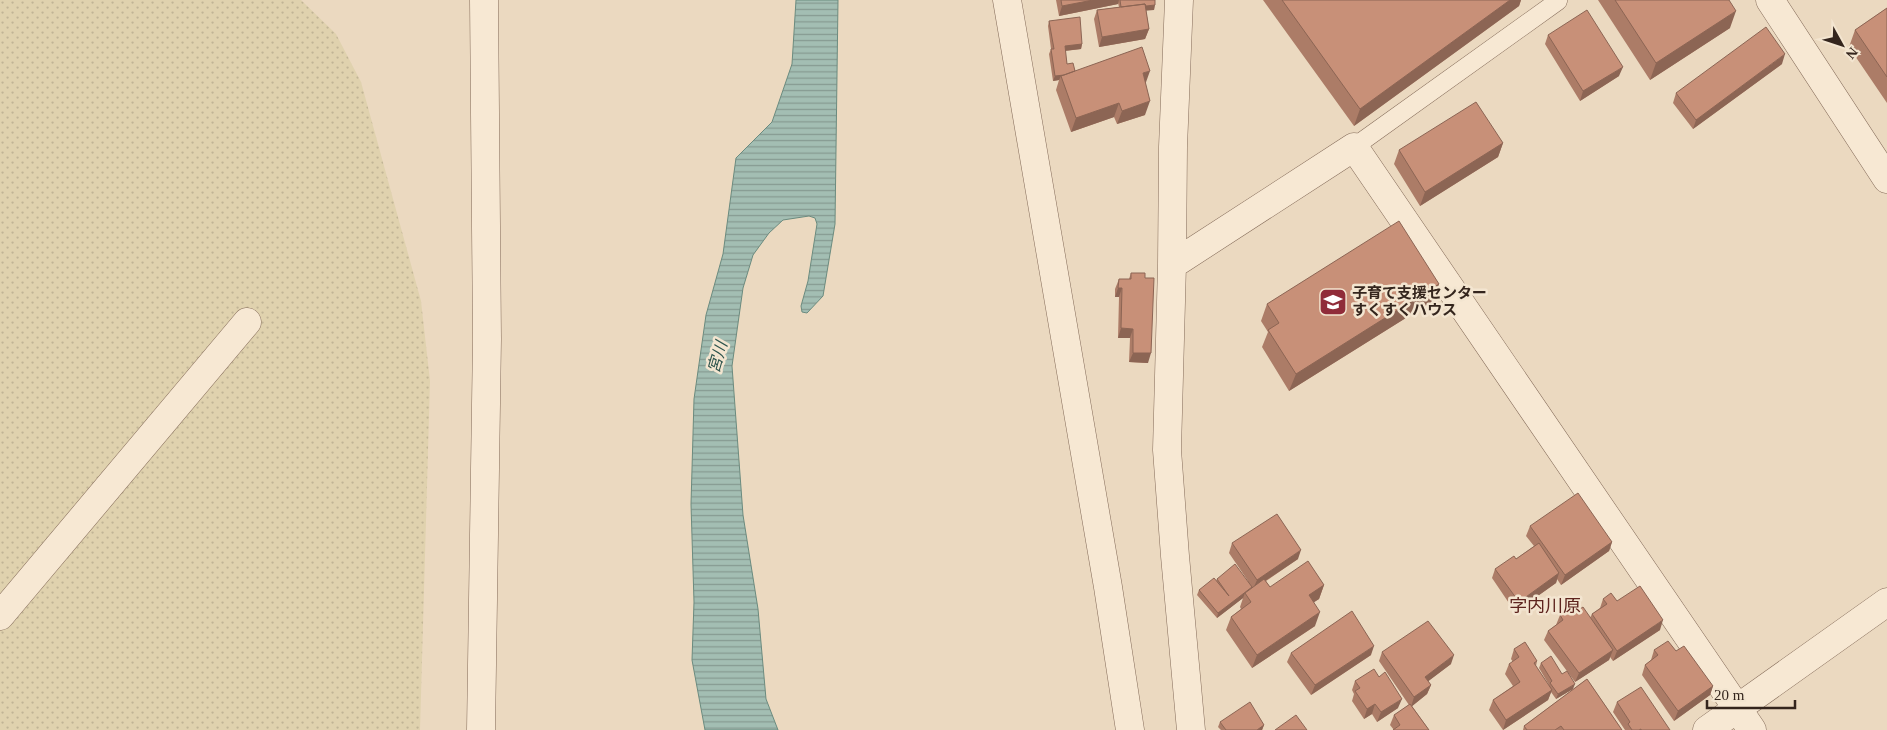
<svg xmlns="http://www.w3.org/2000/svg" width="1887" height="730" font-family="'Times New Roman','Noto Sans JP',serif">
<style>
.farmland{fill:url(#farmland-dots)}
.water{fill:url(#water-rules);stroke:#6b8b7f}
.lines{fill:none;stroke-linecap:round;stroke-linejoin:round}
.service-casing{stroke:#846b59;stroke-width:19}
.minor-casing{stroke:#846b59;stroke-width:29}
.service{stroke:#f7e8d3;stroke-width:18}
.minor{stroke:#f7e8d3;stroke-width:28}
.wall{fill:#ac7c67}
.shaded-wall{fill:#8c6554}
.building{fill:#c89078;stroke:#8c6554}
.labels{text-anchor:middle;stroke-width:5;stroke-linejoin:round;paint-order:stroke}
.poi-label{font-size:15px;font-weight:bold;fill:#34251d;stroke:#f3e5d0;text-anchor:start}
.water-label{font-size:16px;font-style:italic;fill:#2d534c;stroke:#f3e5d0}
.quarter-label{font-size:18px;fill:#5e241e;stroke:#f3e5d0}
</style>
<defs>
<pattern id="farmland-dots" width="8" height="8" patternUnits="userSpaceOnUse" patternTransform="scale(1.25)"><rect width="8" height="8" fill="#e0d2ae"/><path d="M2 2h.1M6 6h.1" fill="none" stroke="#c1b495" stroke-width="1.8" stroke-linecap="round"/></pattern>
<pattern id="water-rules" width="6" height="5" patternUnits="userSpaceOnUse" patternTransform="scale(1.25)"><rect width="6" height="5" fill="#a3beb3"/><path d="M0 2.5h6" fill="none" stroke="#869a91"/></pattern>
</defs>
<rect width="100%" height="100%" fill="#ebd9c0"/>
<path class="farmland" d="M0,0H301L336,34L361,82L421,301L430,381L420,730H0Z"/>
<path class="water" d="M796,0H838L835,224L823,296L807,313L802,312L801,306L808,281L817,224L815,218L809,216L783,220L769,233L753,255L743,288L732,366L743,515L758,609L766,699L778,730H705L692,660L694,602L691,504L694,399L706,315L723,254L736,158L772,122L792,64Z"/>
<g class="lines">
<defs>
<path id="service" d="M1354,147L1558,1L1557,0"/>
<path id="minor" d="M1007,0L1108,587L1130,730
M1179,0L1173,147L1172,265L1167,450L1175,556L1191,730
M1770,0L1887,179
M1172,265L1354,147L1752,730
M0,616L247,322
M481,730L487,339L484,0
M1707,730L1887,602"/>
</defs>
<use href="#service" class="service-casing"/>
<use href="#minor" class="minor-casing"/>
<use href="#service" class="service"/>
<use href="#minor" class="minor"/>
</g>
<path class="wall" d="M1056,0H1155L1154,10H1146L1149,29L1145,39L1099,47L1094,19L1097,10L1119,7L1118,3V4L1059,16Z
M1263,0H1521L1519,6L1354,126Z
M1598,0H1729L1730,28L1650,80Z
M1887,8V103L1849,47L1855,30Z
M1049,21L1082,44L1081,49L1065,51L1067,64L1075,71L1145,83V115L1117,124L1114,117L1071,132L1056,90L1059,80L1053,81L1049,54L1051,49L1048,26Z
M1548,35L1619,76L1580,101L1545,44Z
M1782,64L1693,129L1673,103L1676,93Z
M1503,143L1498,157L1420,206L1394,164L1399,150Z
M1131,273L1145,278L1148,363L1129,362L1130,338H1118L1119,297H1115V289L1119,279H1129Z
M1439,284L1433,301L1289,391L1262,347L1268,332L1261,321L1267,304Z
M1530,526L1612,542L1609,551L1561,585L1557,579L1556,583L1515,612L1492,578L1495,569L1516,559L1534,546L1526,536Z
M1232,543L1298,559L1266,581L1270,587L1324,585L1319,599L1313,602L1315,626L1252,668L1226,630L1231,617L1241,609L1240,607L1243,598L1217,618L1197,595L1199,590L1216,581L1217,579L1248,581L1229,553Z
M1603,599L1617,601L1660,630L1613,661L1610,657L1609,660L1575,682L1544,640L1548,631L1556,625L1560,615L1577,611L1590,618L1592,614L1600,608Z
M1514,649L1537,661L1536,666L1549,686V685L1539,668L1541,663L1573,689L1556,699L1551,692L1548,700L1503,730L1489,710L1493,700L1513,686L1505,674L1509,664L1513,662L1511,659Z
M1654,650L1676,651L1713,686L1710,695L1674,721L1642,675L1645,665L1651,660Z
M1382,652L1451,664L1428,681L1431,685L1427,694L1412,706L1429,730H1394L1390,725L1394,715L1409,705L1379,661Z
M1291,653L1371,655L1311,695L1287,662Z
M1587,679L1622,730H1523L1524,726Z
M1355,681L1398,708L1377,722L1372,714L1364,719L1352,701L1354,694L1352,690Z
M1617,702L1670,730H1625L1613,712Z
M1220,722L1264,725L1262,730H1221L1218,727Z"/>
<path class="shaded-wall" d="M1093,0H1119L1118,4L1059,16L1062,6Z
M1510,0H1521L1519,6L1354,126L1360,109Z
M1155,5L1154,10L1119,13L1121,8Z
M1736,11L1730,28L1650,80L1656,63Z
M1149,29L1145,39L1099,47L1102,37Z
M1082,44L1081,49L1063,51L1065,46Z
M1785,54L1782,64L1693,129L1696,120Z
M1623,67L1619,76L1580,101L1583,91Z
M1150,71L1145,85L1143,73Z
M1075,73L1061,76L1059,80L1053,81L1055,76Z
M1150,101L1145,115L1117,124L1122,111Z
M1119,103L1114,117L1071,132L1076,118Z
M1503,143L1498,157L1420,206L1425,192Z
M1439,284L1433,301L1289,391L1296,374Z
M1118,288H1122L1119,297H1115Z
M1121,328L1133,329L1130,338H1118Z
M1133,353H1151L1148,363L1129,362Z
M1612,542L1609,551L1561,585L1565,575Z
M1301,550L1298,559L1253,589L1257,580Z
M1559,573L1556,583L1515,612L1519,602Z
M1324,585L1319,599L1304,609L1309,595Z
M1252,587L1245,593L1243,598L1217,618L1218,613Z
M1320,612L1315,626L1252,668L1257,655Z
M1663,620L1660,630L1613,661L1617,651Z
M1374,646L1371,655L1311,695L1315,685Z
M1613,650L1609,660L1575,682L1579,673Z
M1454,655L1451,664L1422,686L1425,677Z
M1575,684L1573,689L1556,699L1558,694Z
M1431,685L1427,694L1411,707L1414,697Z
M1713,686L1710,695L1674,721L1678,711Z
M1552,690L1548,700L1503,730L1506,720Z
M1402,699L1398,708L1377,722L1381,712Z
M1375,704L1372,714L1364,719L1367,709Z
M1264,725L1262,730H1257Z"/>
<path class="building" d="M1061,0H1093L1062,6Z
M1120,0H1155V5L1146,6L1145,4L1121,7Z
M1282,0H1510L1360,109Z
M1615,0H1729L1736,11L1656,63Z
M1145,4L1149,29L1102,37L1097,10Z
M1887,8V77L1855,30Z
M1587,10L1623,67L1583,91L1548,35Z
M1080,17L1082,44L1065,46L1067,64L1073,63L1075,71L1064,75L1055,76L1051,49H1054L1049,21Z
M1766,27L1785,54L1696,120L1676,93Z
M1142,47L1150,71L1143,73L1150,101L1122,111L1119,103L1076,118L1061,76Z
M1476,102L1503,143L1425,192L1399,150Z
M1399,221L1439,284L1296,374L1268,330L1279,323L1267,304Z
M1131,273H1145V278H1154L1151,353H1133V329L1121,328L1122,288H1118L1119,279H1131Z
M1578,493L1612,542L1565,575L1530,526Z
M1277,514L1301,550L1257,580L1232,543Z
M1539,543L1559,573L1519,602L1495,569L1514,556L1516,559Z
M1308,561L1324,585L1309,595L1320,612L1257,655L1231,617L1251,602L1245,593L1264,579L1270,587Z
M1235,564L1252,587L1218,613L1199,590L1214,578L1229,596L1217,579Z
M1640,586L1663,620L1617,651L1592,614L1607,604L1603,599L1611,593L1617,601Z
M1574,606L1577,611L1583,607L1613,650L1579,673L1548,631L1563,620L1560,615Z
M1352,611L1374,646L1315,685L1291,653Z
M1428,621L1454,655L1425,677L1431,685L1414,697L1382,652Z
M1668,641L1676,651L1684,646L1713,686L1678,711L1645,665L1658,655L1654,650Z
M1525,642L1537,661L1534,663L1552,690L1506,720L1493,700L1520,682L1509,664L1519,657L1514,649Z
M1551,656L1562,674L1567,671L1575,684L1558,694L1550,683L1552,681L1541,663Z
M1374,669L1379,677L1385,672L1402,699L1381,712L1375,704L1367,709L1355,691L1360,688L1355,681Z
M1587,679L1622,730H1564L1561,726L1555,730H1527L1524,726Z
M1641,687L1670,730H1641V729L1639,730H1632L1628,724L1630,722L1617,702Z
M1250,702L1264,725L1257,730H1226L1220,722Z
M1410,704L1429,730H1393L1400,725L1394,715Z
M1296,715L1307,730H1275Z"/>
<defs>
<symbol id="school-square" viewBox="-11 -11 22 22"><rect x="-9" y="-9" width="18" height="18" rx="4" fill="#902c39" stroke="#f3e5d0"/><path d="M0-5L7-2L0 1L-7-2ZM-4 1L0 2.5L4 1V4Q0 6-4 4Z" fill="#fff"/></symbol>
</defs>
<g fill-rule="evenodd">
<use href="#school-square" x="1317" y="286" width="32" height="32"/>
</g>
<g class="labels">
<g class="poi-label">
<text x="1352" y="298">子育て支援センター<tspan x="1352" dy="17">すくすくハウス</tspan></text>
</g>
<g class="water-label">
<text transform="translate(717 357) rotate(-74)" y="6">宮川</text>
</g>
<g class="quarter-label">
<text x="1545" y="612">字内川原</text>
</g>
</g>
<g transform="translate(1842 45) rotate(130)" stroke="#f3e5d0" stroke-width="4" paint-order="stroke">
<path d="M0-4L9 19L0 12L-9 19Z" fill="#34251d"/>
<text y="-8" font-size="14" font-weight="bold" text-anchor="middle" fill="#34251d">N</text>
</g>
<path d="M1707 700v8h88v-8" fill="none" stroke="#34251d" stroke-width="2.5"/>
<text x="1714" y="700" font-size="15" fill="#34251d" stroke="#f3e5d0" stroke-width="4" paint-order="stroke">20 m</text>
</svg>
